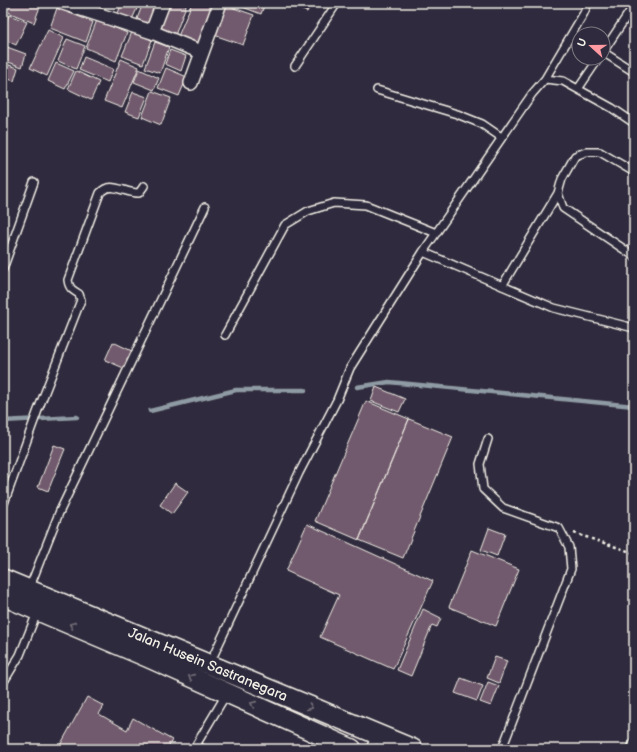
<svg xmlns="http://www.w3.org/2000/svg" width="637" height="752" font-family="'Balsamiq Sans',sans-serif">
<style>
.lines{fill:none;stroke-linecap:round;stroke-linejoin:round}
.stream{stroke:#8f9ba4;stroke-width:4.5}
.building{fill:#715a6d;stroke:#f4f1e8}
.service-casing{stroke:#f4f1e8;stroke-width:10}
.minor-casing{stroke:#f4f1e8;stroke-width:16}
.secondary-casing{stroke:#f4f1e8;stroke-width:22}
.path{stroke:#f4f1e8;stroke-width:2.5;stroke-dasharray:3 3;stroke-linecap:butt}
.service{stroke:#2f2a3d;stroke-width:7}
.minor{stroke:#2f2a3d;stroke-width:13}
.secondary{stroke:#2f2a3d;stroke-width:19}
.oneway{stroke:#747079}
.labels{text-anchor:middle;stroke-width:3;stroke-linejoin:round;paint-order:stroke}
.street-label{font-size:14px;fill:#f4f1e8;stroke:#2f2a3d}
</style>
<rect width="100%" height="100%" fill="#2f2a3d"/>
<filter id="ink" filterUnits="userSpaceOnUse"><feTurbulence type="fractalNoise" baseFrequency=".025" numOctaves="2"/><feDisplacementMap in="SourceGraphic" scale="8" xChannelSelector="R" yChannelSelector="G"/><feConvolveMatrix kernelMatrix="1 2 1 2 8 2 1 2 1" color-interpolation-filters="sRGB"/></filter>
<g filter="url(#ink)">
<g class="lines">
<path class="stream" d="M357,387L389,382L634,406
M150,411L236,390H305
M3,421L77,417"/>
</g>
<path class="building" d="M3,3H38L41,4L34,23L3,10Z
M122,3L139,4L130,24L116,18Z
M143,3L159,9L152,25L137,19Z
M167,3H187L174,38L156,31Z
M192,3H216L197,49L176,41Z
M232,3H265L261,14Z
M286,3H311L307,12Z
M225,5L254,15L243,45L214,35Z
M57,8L93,22L86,42L50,28Z
M9,15L27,22L16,45L3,39V29Z
M97,20L127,33L116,61L86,48Z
M48,30L64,38L47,76L30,68Z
M132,32L152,40L143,64L122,56Z
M67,39L85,46L76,69L58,61Z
M155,42L169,47L160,73L145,68Z
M7,47L26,54L22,67L3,60Z
M170,50L186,56L181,71L165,64Z
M84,57L113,69L108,82L79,70Z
M121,59L139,67L122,108L104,101Z
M56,63L74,71L65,89L48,81Z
M6,64L18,68L14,81L3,77V72Z
M166,68L187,77L179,96L158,88Z
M139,69L159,78L154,90L134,82Z
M76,71L99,82L91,100L68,89Z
M152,91L171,98L161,125L142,117Z
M133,92L147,97L139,117L125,112Z
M113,342L134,352L126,369L105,360Z
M376,387L405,399L399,412L371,401Z
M366,401L409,419L359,540L315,521Z
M409,419L453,437L403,558L359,540Z
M54,445L65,449L48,491L38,487Z
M175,483L188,492L172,514L160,505Z
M307,524L433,581L393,669L320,637L339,595L286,571Z
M489,528L505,534L497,556L481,550Z
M472,550L519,569L496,626L449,607Z
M423,609L441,618L437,627L432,625L411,676L397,670Z
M495,657L507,661L499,683L487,678Z
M461,678L483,686L477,701L455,693Z
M488,682L499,686L491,706L480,702Z
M87,697L104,706L99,714L127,730L133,718L172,740L167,749H58Z"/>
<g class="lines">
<defs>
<path id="service" d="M603,52L634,5
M603,52L634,72
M295,66L337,3
M545,79L584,13L588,3
M578,89L599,58
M377,90L457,114L482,124L501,137
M634,172L600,152H586L575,156L562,179L558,193L563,208L634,256
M423,252L554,308L634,328
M3,269L34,182
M502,286L558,193
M225,335L285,225L308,211L334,203L366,205L436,233
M488,439L480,464L483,489L503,508L559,528L569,547L571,569L502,749
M3,506L38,410L81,300L79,294C72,290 69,288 68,280L100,193C111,180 125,194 139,193L144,186
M29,589L59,513L205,207
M210,663L299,473L337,400L350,368L423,252L532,94L545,79L563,81L612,108L634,123
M3,683L20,655L38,610
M196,745L227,693
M194,749L196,745L203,749
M370,749L376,734
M631,749L634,742"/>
<path id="minor" d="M63,3L152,32L201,52
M152,32L163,3
M191,83L220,3"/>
<g id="secondary">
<path id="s1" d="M3,579L413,749"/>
<path d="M3,596L149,658L352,749"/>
</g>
</defs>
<use href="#service" class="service-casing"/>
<use href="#minor" class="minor-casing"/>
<use href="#secondary" class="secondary-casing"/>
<path class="path" d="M574,533L634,553"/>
<use href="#service" class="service"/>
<use href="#minor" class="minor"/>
<use href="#secondary" class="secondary"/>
</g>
<defs><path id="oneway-chevron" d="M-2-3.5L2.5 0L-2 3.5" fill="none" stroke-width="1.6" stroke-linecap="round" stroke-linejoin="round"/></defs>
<g class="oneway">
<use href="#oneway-chevron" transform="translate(72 625) rotate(-157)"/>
<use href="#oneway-chevron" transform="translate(191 677) rotate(-156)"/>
<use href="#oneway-chevron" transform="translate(253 704) rotate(-156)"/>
<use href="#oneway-chevron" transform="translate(310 707) rotate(22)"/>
</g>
</g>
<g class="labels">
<g class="street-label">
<text dy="5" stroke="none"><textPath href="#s1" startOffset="222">Jalan Husein Sastranegara</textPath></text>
</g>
</g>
<rect width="637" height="752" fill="none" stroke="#2f2a3d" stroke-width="16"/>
<rect x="8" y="8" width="621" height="736" fill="none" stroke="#f4f1e8" stroke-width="1.5" filter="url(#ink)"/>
<g transform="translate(591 46) rotate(291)"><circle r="19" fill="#2f2a3d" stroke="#7e7a81"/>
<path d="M0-3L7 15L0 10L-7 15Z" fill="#ff9aa2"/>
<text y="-6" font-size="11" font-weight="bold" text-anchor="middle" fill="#f4f1e8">U</text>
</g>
</svg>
